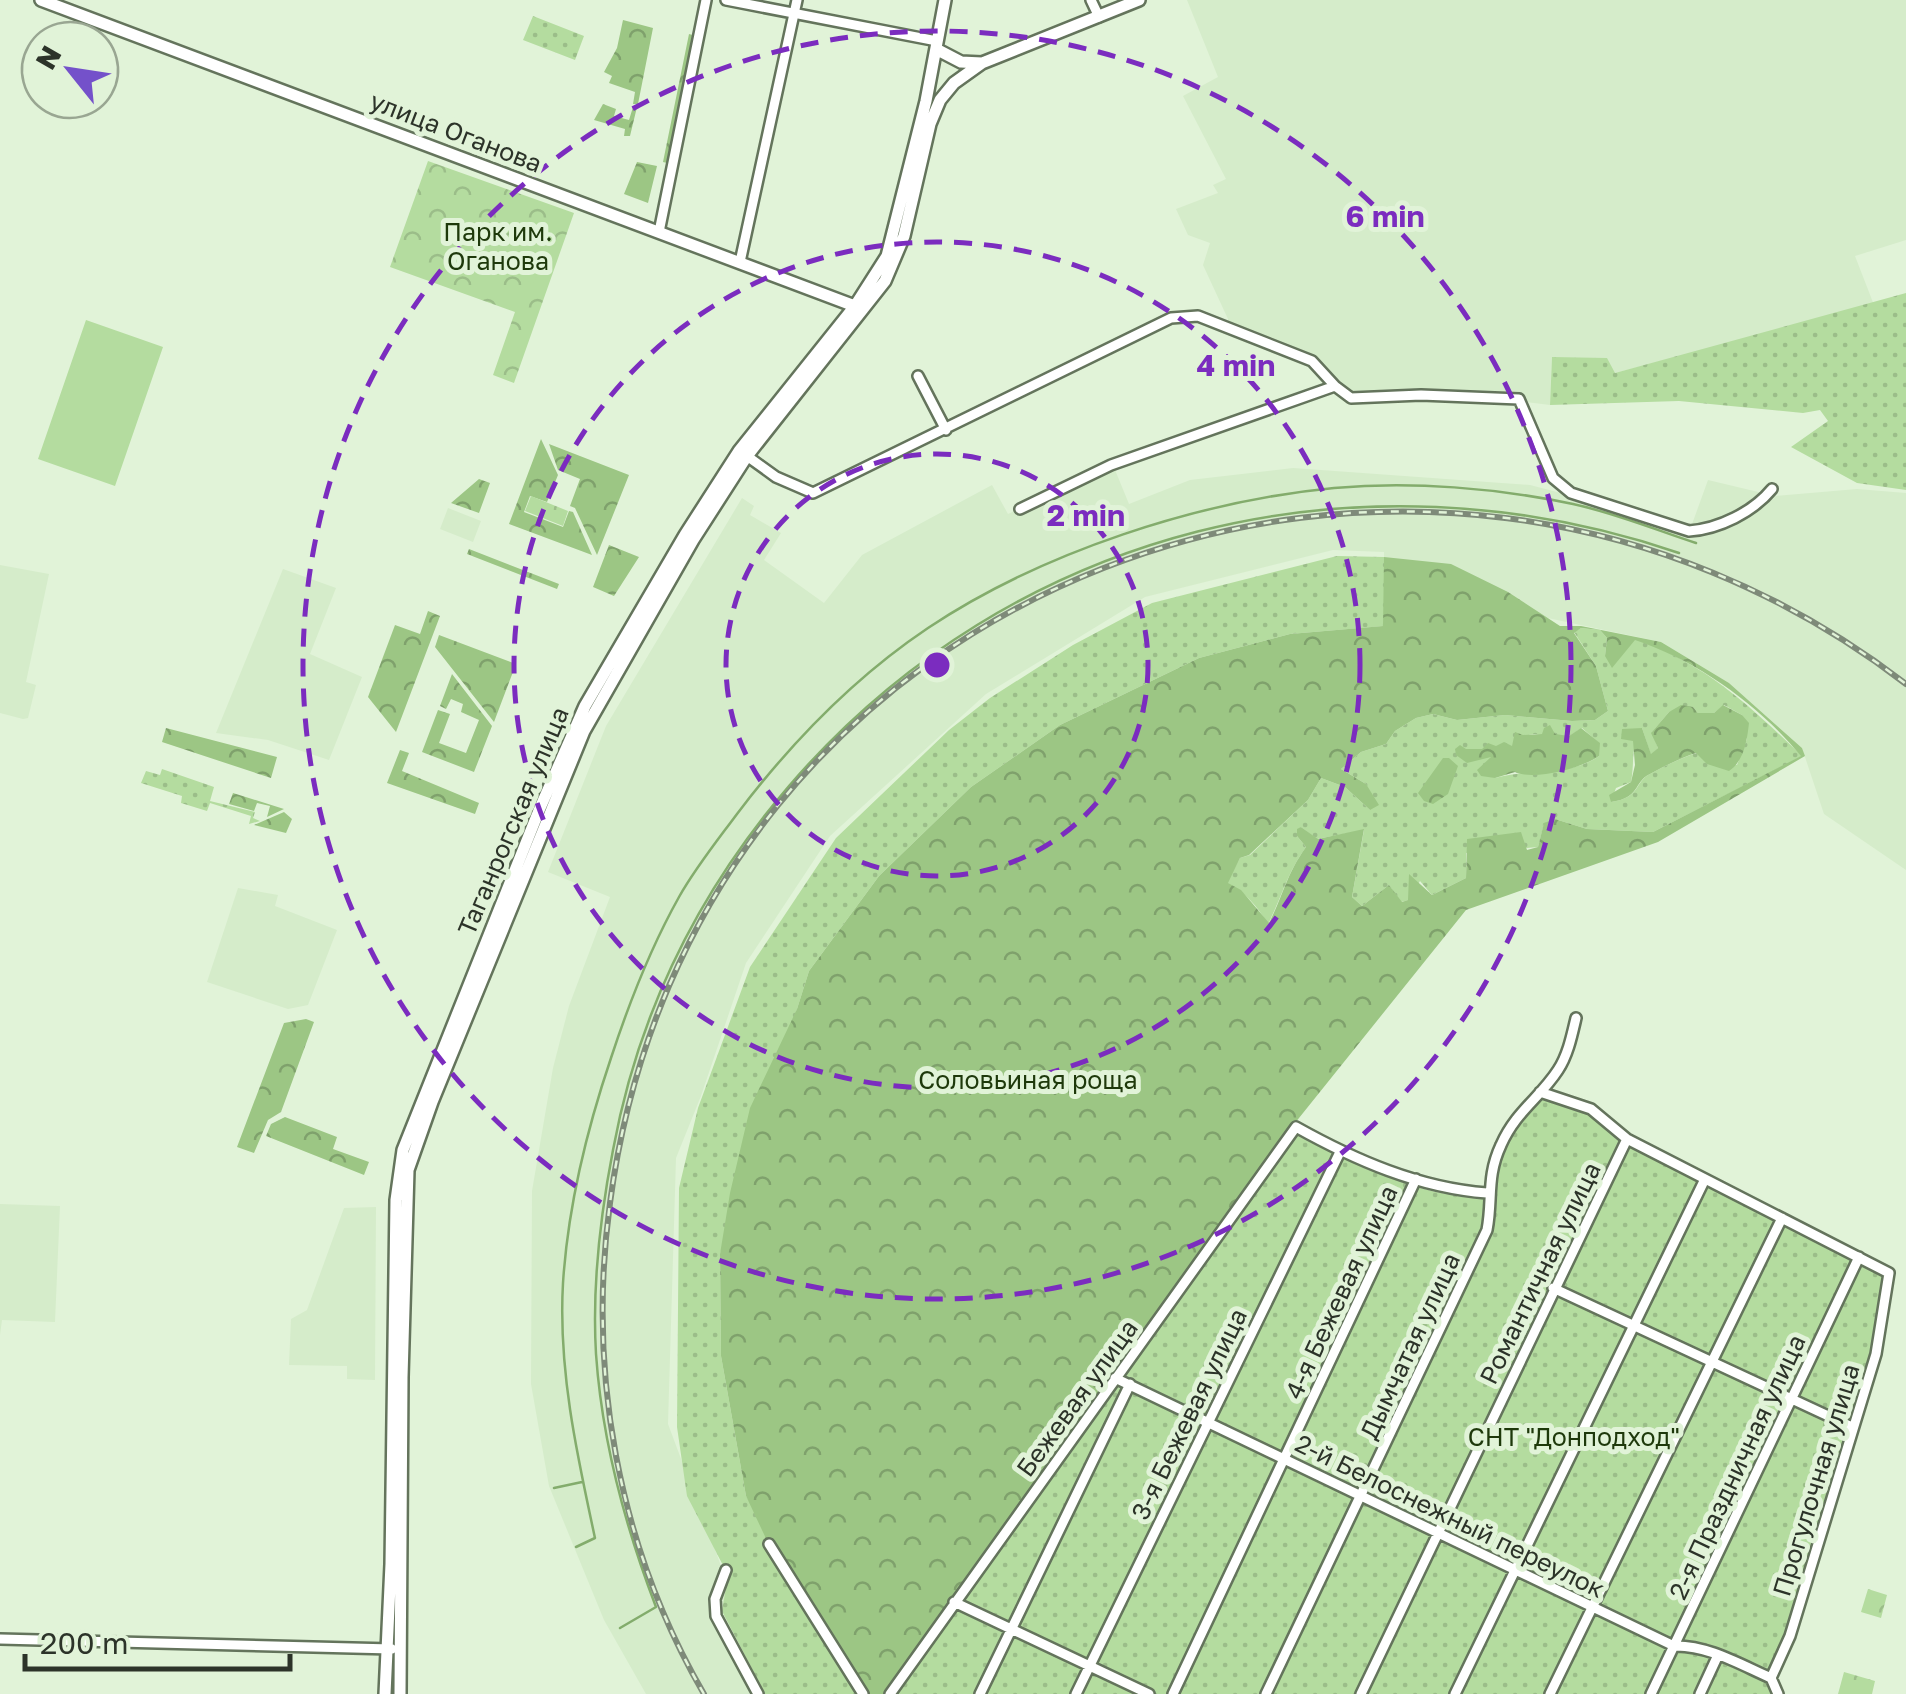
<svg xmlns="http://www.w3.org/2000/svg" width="1906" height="1694" font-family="'Golos Text',sans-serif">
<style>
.built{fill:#d5ecca}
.grass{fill:url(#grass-dots);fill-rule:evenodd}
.forest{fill:url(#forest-crowns);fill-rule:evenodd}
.park{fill:url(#park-crowns)}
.pitch{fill:#b4dc9f}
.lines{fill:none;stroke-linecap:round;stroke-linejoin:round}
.stream{stroke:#83ac6c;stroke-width:2.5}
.minor-casing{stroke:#64745c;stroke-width:14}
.major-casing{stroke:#64745c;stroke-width:16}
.minor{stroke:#fff;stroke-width:9}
.major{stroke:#fff;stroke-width:11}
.rail-casing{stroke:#7e8a79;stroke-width:6}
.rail{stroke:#e1f3d8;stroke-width:2.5;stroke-dasharray:8;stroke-linecap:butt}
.ring{fill:none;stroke:#7b2cbf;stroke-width:5;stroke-dasharray:18 12}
.labels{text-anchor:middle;stroke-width:10;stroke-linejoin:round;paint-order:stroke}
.street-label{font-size:25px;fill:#2c3329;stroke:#e1f3d8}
.park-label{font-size:25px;fill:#1e390b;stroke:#e1f3d8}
.centre{fill:#7b2cbf;stroke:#e1f3d8;stroke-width:5}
.ring-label{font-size:30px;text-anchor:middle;font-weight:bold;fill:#7b2cbf;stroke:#e1f3d8;stroke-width:10;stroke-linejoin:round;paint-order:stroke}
</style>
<defs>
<pattern id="grass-dots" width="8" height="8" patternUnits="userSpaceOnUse" patternTransform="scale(2.5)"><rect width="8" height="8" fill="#b4dc9f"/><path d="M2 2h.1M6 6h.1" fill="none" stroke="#9bbd89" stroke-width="1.8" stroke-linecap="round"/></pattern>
<pattern id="forest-crowns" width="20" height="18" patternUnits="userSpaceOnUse" patternTransform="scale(2.5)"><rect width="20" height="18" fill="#9cc684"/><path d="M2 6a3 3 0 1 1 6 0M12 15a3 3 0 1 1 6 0" fill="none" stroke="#7fa16c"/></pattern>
<pattern id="park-crowns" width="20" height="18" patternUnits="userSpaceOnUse" patternTransform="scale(2.5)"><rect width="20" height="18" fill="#b4dc9f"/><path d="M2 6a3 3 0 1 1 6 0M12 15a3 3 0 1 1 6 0" fill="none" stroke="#9bbd89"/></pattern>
</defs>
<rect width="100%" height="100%" fill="#e1f3d8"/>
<path class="built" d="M1187,0H1906V240L1855,256L1874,305L1615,373L1552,357L1550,405L1442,392L1362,395L1346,389L1320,362L1228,326V319L1203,265L1210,243L1188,235L1176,209L1218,193L1213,185L1226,179L1183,96L1218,77Z
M1113,465L1129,504L1190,480L1293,468L1530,485L1691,527L1708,480L1775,496L1857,489L1906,493V870L1824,814L1802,748L1729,683L1661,642L1543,617L1384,622V552L1333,550L1145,597L986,694L830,836L746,963L701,1096L676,1158L668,1424L751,1646L783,1694H646L604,1620L549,1486L531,1384L532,1191L553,1068L569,1006L610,897L548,872L606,726L742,498L754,506L750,515L781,533L764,560L824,603L862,555L992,485L1008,514Z
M448,508L481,521L473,542L440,529Z
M0,565L49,574L26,682L36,685L28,718L23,719L0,713Z
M283,569L336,588L310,654L362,677L329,760L268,740L216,733Z
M238,888L278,895L275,906L337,930L308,1005L288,1009L207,982Z
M0,1204L60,1206L55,1322L2,1320L0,1335Z
M376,1207L375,1380L347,1379V1366L289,1365L291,1319L307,1310L344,1208Z"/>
<path class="grass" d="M533,16L584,36L575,60L523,40Z
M1906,293V490L1857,483L1791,447L1828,421L1820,410L1803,413L1679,401L1550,405L1552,357L1607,358L1615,373Z
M1337,556L1384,557V626L1290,634L1199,658L1060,725L971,787L879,876L809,971L720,1254L721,1356L746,1496L864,1694H765L722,1611L728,1575L687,1496L677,1427L679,1188L698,1108L750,967L836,838L949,730L990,698L1073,645L1152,603Z
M1581,628L1600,630L1607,638L1605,656L1622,653L1635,639C1706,664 1749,705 1802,756L1653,832L1587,829L1555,819L1544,824L1538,847L1466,853V878L1432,895L1420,881L1409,900L1401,902L1389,885L1362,906L1352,897L1364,830L1317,839L1301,827L1297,836L1306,847C1286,875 1283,895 1268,924C1257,906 1246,893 1227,883L1240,858L1250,855L1308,800L1321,778L1345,787L1370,810L1366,784L1341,769L1361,752L1386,744L1395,731L1416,718L1433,714L1457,720L1505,715L1572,721L1595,720L1608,711L1596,666L1574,632ZM1724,705L1742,715L1747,739L1737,765L1697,753C1680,758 1665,766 1650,774C1634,782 1641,798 1611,802L1616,788L1631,782C1635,762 1630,745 1642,728L1651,755L1658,748L1652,732L1669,712L1693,707L1698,713H1714ZM1582,728L1599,743V756C1570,777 1529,768 1495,778L1488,762L1493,757L1482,749L1512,747C1535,722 1543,742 1568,736C1573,735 1577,730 1582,728Z
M162,769L214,787L210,801L255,812L253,818L260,821L249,824L251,816L210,803L207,811L181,803L182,796L141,783L146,771L160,775Z
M1543,1100L1586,1110L1662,1160L1873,1268L1884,1277L1886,1290L1867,1377L1776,1662L1773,1694H883L1295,1123C1349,1154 1425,1208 1490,1193C1496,1161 1511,1114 1543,1100Z"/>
<path class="forest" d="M623,20L653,28L638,104H633L635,92L609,83L612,76L604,72L617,48Z
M689,34L696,36L671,164L663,162Z
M603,104L616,109L614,116L629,120L633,107H637L630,136H624L625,129L594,120Z
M637,162L657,166L648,203L624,194Z
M541,439L558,475L547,502L530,496L524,512L563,527L569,511L573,512L592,555L509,524Z
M549,444L629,475L597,555L575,508L570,506L580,479L558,470Z
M479,479L490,483L479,513L451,503Z
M609,545L639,557L614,596L593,587Z
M469,549L559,584L557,589L467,554Z
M1384,557L1451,564L1508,592L1560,626H1581L1661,642L1729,683L1802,748L1805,756L1658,842L1466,910L1295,1123L883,1694H864L769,1545L746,1496L721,1356L720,1254L730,1193L750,1108L797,1009L809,971L879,876L971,787L1060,725L1199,658L1290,634L1383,626ZM1581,628L1600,630L1607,638L1605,656L1612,668L1635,640C1698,661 1759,705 1801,756L1653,832L1587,829L1555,819L1544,823L1538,847L1527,850L1521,832L1467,839L1466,878L1432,895L1409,874L1408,900L1402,902L1389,885L1362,906L1352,897L1364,829L1318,839L1301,827L1297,829V836L1306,847C1286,875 1284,894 1269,923L1241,890L1228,883L1240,858L1249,855L1308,800L1321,778L1345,787L1370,810L1379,805L1366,784L1341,769L1361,752L1386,744L1395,731L1416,718L1433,714L1457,720L1505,715L1572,721L1595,720L1608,711L1596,666L1574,633Z
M428,611L440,616L396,732L368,697L395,625L420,634Z
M439,635L516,664L494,722L435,647Z
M452,674L492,726L474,772L422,752L438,710L450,714L439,743L466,753L479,720L461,712L463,704L451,699L446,709L440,706Z
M1681,705L1693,707L1698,713H1714L1723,705L1742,715L1749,723C1747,741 1744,761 1729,771L1707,764L1696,753C1680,758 1665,766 1650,774C1633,782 1641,798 1611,802L1609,795L1631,782L1635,765L1633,741L1621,739L1622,729L1642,728L1651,754L1658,748L1651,733L1669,712Z
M1550,725L1555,734L1569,736L1581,728L1600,743L1599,756C1583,768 1533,781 1515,772L1495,778L1481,776L1477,770L1491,757L1467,763L1456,755L1455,749L1460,745L1466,749H1482L1488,743L1496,746L1504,742L1512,746L1515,732L1523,735L1542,734L1544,728Z
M166,728L277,757L271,778L162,742Z
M400,750L409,753L402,771L479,803L475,814L387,783Z
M1443,758H1449L1458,766L1448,794L1433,804L1424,801L1418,793Z
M233,793L284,809L267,817L270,806L257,803L254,811L229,804Z
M284,812L292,819L286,833L254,825Z
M306,1019L314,1022L281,1112L268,1120L254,1153L237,1147L284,1023Z
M285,1117L337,1137L333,1149L369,1162L364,1175L266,1136L271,1124Z"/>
<path class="park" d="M428,161L574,213L514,383L493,375L515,312L390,267Z
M531,496L568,511L563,526L525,511Z
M1868,1589L1887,1595L1881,1618L1861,1612Z
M1844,1672L1875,1681L1872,1694H1838Z"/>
<path class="pitch" d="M531,251L545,258L533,284L519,278Z
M86,320L163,347L115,486L38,459Z"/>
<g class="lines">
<path class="stream" d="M554,1488L582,1482
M576,1547L595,1538C577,1455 558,1369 563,1283C568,1205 586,1132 611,1058C629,1003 651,947 679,897C696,867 717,841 737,814C790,744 855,677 928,628C1042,552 1199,501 1334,488C1412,481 1497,488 1573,504C1615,513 1656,530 1696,543
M620,1628L656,1607C625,1526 602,1441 596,1354C592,1286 600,1217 613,1150C638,1014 699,891 789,786C1012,527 1359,444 1679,553"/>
<defs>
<path id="minor" d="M726,0L937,41
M1091,0L1099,17
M659,232L706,0
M740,262L797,0
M918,376L946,430
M747,456L776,477L813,493L1171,318L1198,316L1312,361L1335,386
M1020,509L1111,465L1335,386L1351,398L1421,395L1519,399L1553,478L1571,493L1689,531C1719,529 1753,512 1772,489
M1540,1092L1591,1109L1627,1139L1889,1273L1876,1354L1790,1636L1771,1678L1778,1694
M1553,1288L1852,1427
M1115,1378L1674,1646C1708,1645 1741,1665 1771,1678
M769,1544L863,1694
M726,1570L715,1599L716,1616L758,1694
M954,1602L1149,1694
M0,1639L392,1649
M890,1694L1296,1127C1355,1160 1419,1188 1487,1193
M980,1694L1130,1384
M1076,1694L1340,1152
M1173,1694L1416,1179
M1266,1694L1487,1230C1493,1199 1486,1177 1501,1145C1516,1111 1540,1098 1558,1070C1568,1055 1572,1035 1576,1018
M1361,1694L1627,1139
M1455,1694L1705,1179
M1550,1694L1782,1218
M1651,1694L1859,1257
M1700,1694L1718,1655"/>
<path id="major" d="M41,0L860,308
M936,49L961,62L982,63
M385,1694L391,1564L396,1200L403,1150L540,808L585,706L685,535L739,451L855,306L887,256L926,101L945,0
M400,1694L402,1377L408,1170L432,1102L584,731L693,540L747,456L885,281L904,236L930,124L940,100L954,83L982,63L1139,0"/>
</defs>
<use href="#minor" class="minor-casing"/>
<use href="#major" class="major-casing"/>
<use href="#minor" class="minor"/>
<use href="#major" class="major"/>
<defs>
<path id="rail" d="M704,1694C618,1546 587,1372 610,1203C692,578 1414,307 1906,684"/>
</defs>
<use href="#rail" class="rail-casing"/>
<use href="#rail" class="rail"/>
</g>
<g class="ring">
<circle cx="937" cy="665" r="211"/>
<circle cx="937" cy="665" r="423"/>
<circle cx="937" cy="665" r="634"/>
</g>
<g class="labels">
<g class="street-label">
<text transform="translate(456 132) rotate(21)" y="9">улица Оганова</text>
<text transform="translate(513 821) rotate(-67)" y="9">Таганрогская улица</text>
<text transform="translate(1540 1273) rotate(-64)" y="9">Романтичная улица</text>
<text transform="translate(1341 1292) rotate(-65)" y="9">4-я Бежевая улица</text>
<text transform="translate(1410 1346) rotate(-65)" y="9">Дымчатая улица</text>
<text transform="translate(1077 1398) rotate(-54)" y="9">Бежевая улица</text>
<text transform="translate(1189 1414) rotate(-64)" y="9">3-я Бежевая улица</text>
<text transform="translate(1737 1467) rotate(-65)" y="9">2-я Праздничная улица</text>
<text transform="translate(1816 1480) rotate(-73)" y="9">Прогулочная улица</text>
<text transform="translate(1450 1516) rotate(26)" y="9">2-й Белоснежный переулок</text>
</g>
<g class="park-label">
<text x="498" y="241">Парк им.<tspan x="498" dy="29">Оганова</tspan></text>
<text x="1028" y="1089">Соловьиная роща</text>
<text x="1574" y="1446">СНТ "Донподход"</text>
</g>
</g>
<circle cx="937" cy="665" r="15" class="centre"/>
<g class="ring-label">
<text x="1385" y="227">6 min</text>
<text x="1236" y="376">4 min</text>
<text x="1086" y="526">2 min</text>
</g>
<g transform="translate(70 70) rotate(300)"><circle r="48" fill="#e1f3d8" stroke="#99a692" stroke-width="2.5"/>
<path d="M0-8L18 38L0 25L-18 38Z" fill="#7451ca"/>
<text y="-15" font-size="28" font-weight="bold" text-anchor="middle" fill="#2c3329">N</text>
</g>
<path d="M25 1654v15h265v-15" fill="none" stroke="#2c3329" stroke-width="5"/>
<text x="40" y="1654" font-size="30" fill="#2c3329" stroke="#e1f3d8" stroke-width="8" paint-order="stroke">200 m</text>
</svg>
